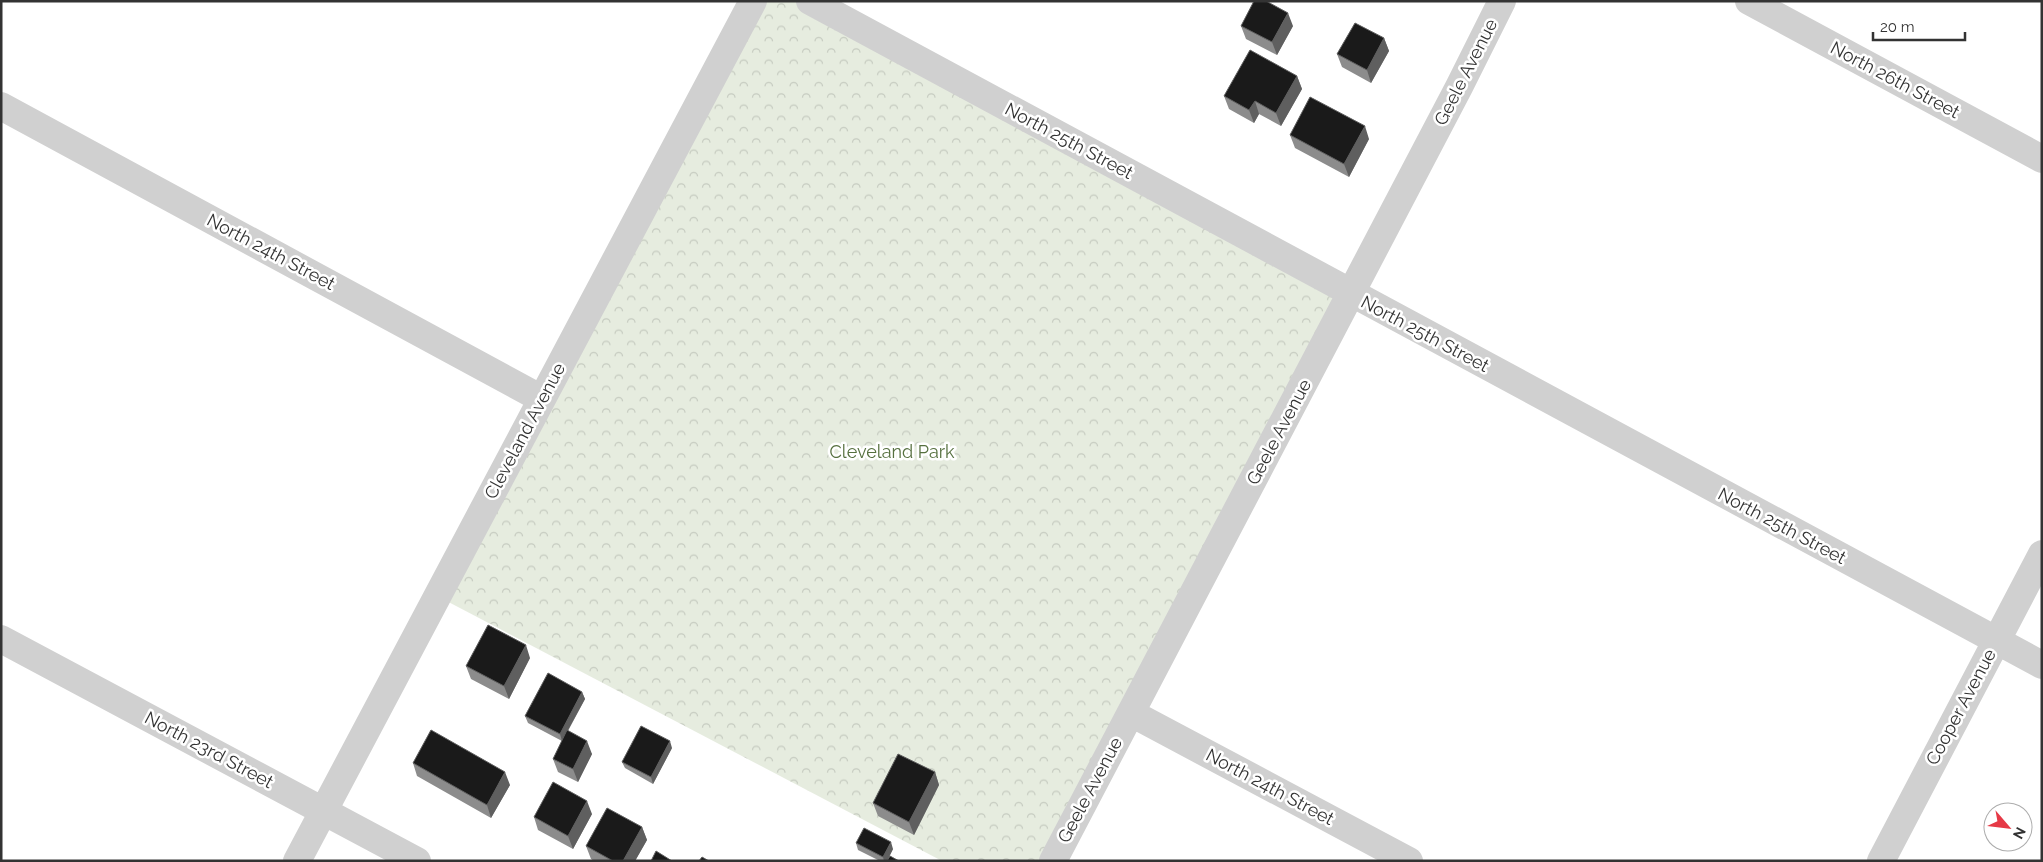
<svg xmlns="http://www.w3.org/2000/svg" width="2043" height="862" font-family="Raleway,sans-serif">
<style>
.forest{fill:url(#forest-crowns)}
.lines{fill:none;stroke-linecap:round;stroke-linejoin:round}
.minor{stroke:#d0d0d0;stroke-width:28}
.wall{fill:#8c8c8c}
.shaded-wall{fill:#5f5f5f}
.building{fill:#1a1a1a;stroke:#5f5f5f}
.labels{text-anchor:middle;stroke-width:5;stroke-linejoin:round;paint-order:stroke}
.street-label{font-size:18px;fill:#333;stroke:#fff}
.park-label{font-size:18px;fill:#56703f;stroke:#fff}
</style>
<defs>
<pattern id="forest-crowns" width="20" height="18" patternUnits="userSpaceOnUse" patternTransform="scale(1.25)"><rect width="20" height="18" fill="#e6ecdf"/><path d="M2 6a3 3 0 1 1 6 0M12 15a3 3 0 1 1 6 0" fill="none" stroke="#c6cbc0"/></pattern>
</defs>
<rect width="100%" height="100%" fill="#fff"/>
<path class="forest" d="M753,1H810L1351,294L1053,861H942L437,596Z"/>
<g class="lines">
<path class="minor" d="M810,1L2042,665
M1749,1L2042,159
M1,106L542,399
M1,639L417,861
M1131,713L1409,861
M297,861L753,1
M1053,861L1459,87L1502,1
M1881,861L2042,554"/>
</g>
<path class="wall" d="M1241,26H1293L1277,55L1246,39Z
M1384,38L1389,51L1371,83L1342,67L1337,54Z
M1297,76L1302,89L1281,126L1259,114L1254,123L1229,109L1224,96Z
M1290,135L1369,139L1349,177L1295,148Z
M530,658L509,699L471,679L466,666Z
M582,692L585,699L568,731L592,754L578,782L558,772L553,759L562,741L528,723L525,716Z
M672,748L653,784L625,768L622,762Z
M413,763L510,785L491,818L417,776Z
M935,772L939,785L914,835L878,816L873,803Z
M592,814L573,849L538,830L534,817Z
M642,827L647,840L635,861H594L591,859L586,846Z
M856,843L893,849L887,861H880L858,850Z"/>
<path class="shaded-wall" d="M1288,13L1293,26L1277,55L1272,42Z
M1384,38L1389,51L1371,83L1367,70Z
M1297,76L1302,89L1281,126L1276,113Z
M1255,101L1259,114L1254,123L1249,110Z
M1365,126L1369,139L1349,177L1344,164Z
M526,645L530,658L509,699L504,686Z
M582,692L585,699L562,741L560,734Z
M587,741L592,754L578,782L573,769Z
M670,741L672,748L653,784L651,777Z
M505,772L510,785L491,818L487,805Z
M935,772L939,785L914,835L909,822Z
M587,801L592,814L573,849L568,836Z
M642,827L647,840L635,861H623Z
M891,842L893,849L887,861H884L883,857Z"/>
<path class="building" d="M1254,1H1266L1288,13L1272,42L1241,26Z
M1355,23L1384,38L1367,70L1337,54Z
M1250,50L1297,76L1276,113L1255,101L1249,110L1224,96Z
M1310,97L1365,126L1344,164L1290,135Z
M488,625L526,645L504,686L466,666Z
M548,673L582,692L560,734L525,716Z
M641,726L670,741L651,777L622,762Z
M431,730L505,772L487,805L413,763Z
M567,730L587,741L573,769L553,759Z
M898,754L935,772L909,822L873,803Z
M553,782L587,801L568,836L534,817Z
M607,808L642,827L623,861H613L586,846Z
M864,828L891,842L883,857L856,843Z
M656,851L672,861H651Z
M890,856L899,861H887Z
M702,857L709,861H699Z"/>
<g class="labels">
<g class="street-label">
<text transform="translate(1466 72) rotate(-63)" y="6">Geele Avenue</text>
<text transform="translate(1895 80) rotate(28)" y="6">North 26th Street</text>
<text transform="translate(1069 141) rotate(28)" y="6">North 25th Street</text>
<text transform="translate(271 252) rotate(28)" y="6">North 24th Street</text>
<text transform="translate(1425 334) rotate(28)" y="6">North 25th Street</text>
<text transform="translate(525 431) rotate(-62)" y="6">Cleveland Avenue</text>
<text transform="translate(1279 432) rotate(-62)" y="6">Geele Avenue</text>
<text transform="translate(1782 526) rotate(28)" y="6">North 25th Street</text>
<text transform="translate(1961 707) rotate(-62)" y="6">Cooper Avenue</text>
<text transform="translate(209 750) rotate(28)" y="6">North 23rd Street</text>
<text transform="translate(1270 787) rotate(28)" y="6">North 24th Street</text>
<text transform="translate(1090 790) rotate(-62)" y="6">Geele Avenue</text>
</g>
<g class="park-label">
<text x="892" y="458">Cleveland Park</text>
</g>
</g>
<rect width="2043" height="862" fill="none" stroke="#333333" stroke-width="5"/>
<g transform="translate(2008 827) rotate(118)"><circle r="24" fill="#ffffff" stroke="#adadad"/>
<path d="M0-4L9 19L0 12L-9 19Z" fill="#e63946"/>
<text y="-8" font-size="14" font-weight="bold" text-anchor="middle" fill="#333333">N</text>
</g>
<path d="M1873 32v8h92v-8" fill="none" stroke="#333333" stroke-width="2.5"/>
<text x="1880" y="32" font-size="15" fill="#333333" stroke="#ffffff" stroke-width="4" paint-order="stroke">20 m</text>
</svg>
